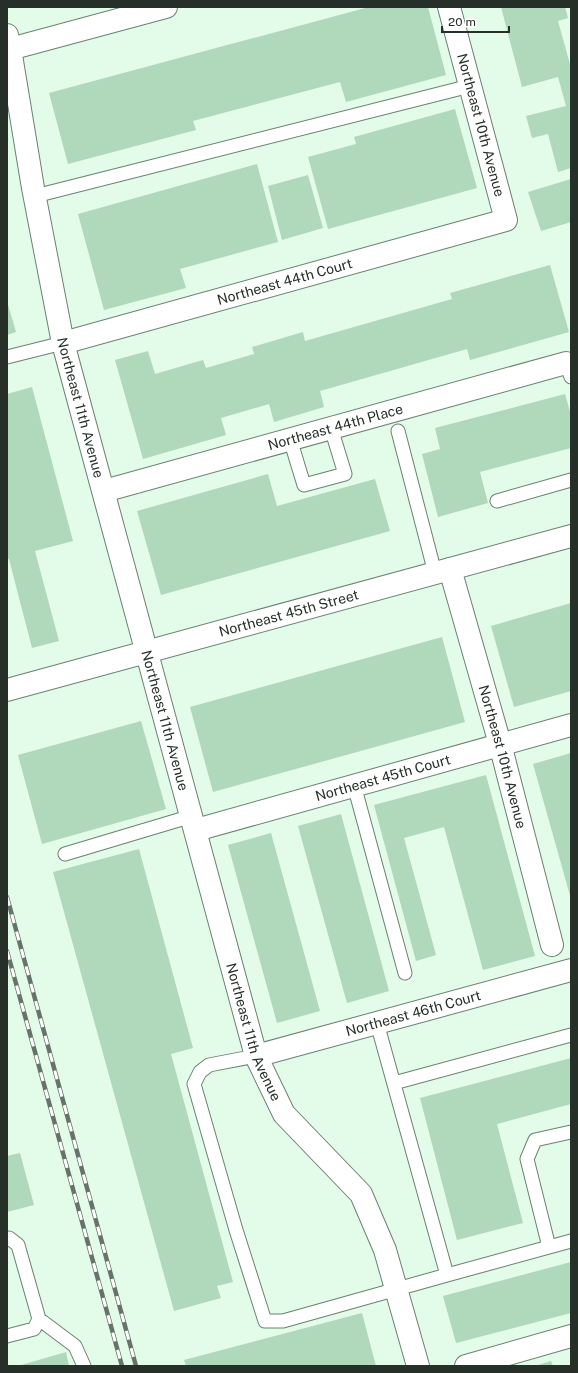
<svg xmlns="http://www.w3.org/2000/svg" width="578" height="1373" font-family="'Public Sans',sans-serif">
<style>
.building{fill:#b0d8bb}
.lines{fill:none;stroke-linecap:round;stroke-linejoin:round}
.lane-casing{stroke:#6b8171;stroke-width:15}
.street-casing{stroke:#6b8171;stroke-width:24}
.secondary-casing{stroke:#6b8171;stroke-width:24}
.lane{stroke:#fff;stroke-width:13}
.street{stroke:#fff;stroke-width:22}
.secondary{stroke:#fff;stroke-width:22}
.rail-casing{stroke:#657368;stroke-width:4.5}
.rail{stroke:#fff;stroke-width:3;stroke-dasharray:9;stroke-linecap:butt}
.labels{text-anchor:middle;stroke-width:4;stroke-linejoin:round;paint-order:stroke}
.street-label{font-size:14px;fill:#262f28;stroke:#fff}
</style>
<rect width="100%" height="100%" fill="#e3fbe9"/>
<path class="building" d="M369,7H428L446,75L346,102L340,82L193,121L196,130L68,164L49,93Z
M501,7H565L568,18L558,21L571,68V168L558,172L548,134L532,138L526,116L566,106L558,77L522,87Z
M455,109L477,188L328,229L308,157L356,144L354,137Z
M257,164L278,242L180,269L186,288L104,310L78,214Z
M308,175L323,228L282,240L268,186Z
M571,179V222L541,231L528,192Z
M550,265L569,332L470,360L467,349L320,391L324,407L274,422L269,404L221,418L226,435L143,459L115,360L148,351L155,374L203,360L206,368L254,354L252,347L303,332L305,341L452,299L450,293Z
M7,301L16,332L7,335Z
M32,387L73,541L35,551L59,641L32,648L9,559H7V394Z
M565,394L571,415V448L480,472L488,503L438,517L422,454L440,449L435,428Z
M268,474L277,506L375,479L390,531L161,595L137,511Z
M571,603V691L514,707L491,626Z
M442,637L465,722L213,792L190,707Z
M141,721L166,809L42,844L18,755Z
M571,753V899L533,764Z
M486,775L535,956L483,970L444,827L404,838L436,955L416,961L374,805Z
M341,814L389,991L347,1003L298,826Z
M271,833L320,1011L277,1023L228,845Z
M139,849L193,1048L171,1054L233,1282L217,1286L221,1298L174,1311L53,872Z
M571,1058V1104L497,1124L523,1223L457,1240L420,1098Z
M20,1153L34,1205L7,1212V1156Z
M571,1262V1313L456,1343L443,1296Z
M362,1313L376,1366H186L184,1360Z
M66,1352L69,1366H18Z
M551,1361L553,1366H535Z"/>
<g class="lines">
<defs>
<path id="lane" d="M35,196L470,86
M7,357L63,343
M571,363H566L571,377
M398,431L435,573
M290,439L304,485L345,474L331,428
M497,501L571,480
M354,785L405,973
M65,854L192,816
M256,1056L209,1065L200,1072L194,1084L236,1230L265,1321H283L447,1275L377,1023
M394,1083L571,1035
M7,1239L9,1238L18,1245L39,1319L34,1329L7,1336
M549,1247L527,1159L535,1140L571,1132
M447,1275L571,1241
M39,1319L75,1346L84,1366"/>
<g id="street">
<path id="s1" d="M7,35L10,49L33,188L63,343L256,1056L284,1114L361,1194L385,1250L418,1366"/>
<path d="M10,49L166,7"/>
<path id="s2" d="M63,343L506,220L449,7"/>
<path id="s3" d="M104,491L566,363"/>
<path id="s4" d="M450,569L500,744L552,945"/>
<path id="s5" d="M196,830L571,725"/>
<path id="s6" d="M256,1056L571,970"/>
<path d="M466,1366L571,1336"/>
</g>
<g id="secondary">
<path id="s7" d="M7,690L571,536"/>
</g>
</defs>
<use href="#lane" class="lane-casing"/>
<use href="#street" class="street-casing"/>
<use href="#secondary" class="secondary-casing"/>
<use href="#lane" class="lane"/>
<use href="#street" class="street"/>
<use href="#secondary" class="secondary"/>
<defs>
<path id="rail" d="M7,897L136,1366
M7,951L122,1366"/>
</defs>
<use href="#rail" class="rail-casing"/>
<use href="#rail" class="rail"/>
</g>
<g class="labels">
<g class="street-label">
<text transform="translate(481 125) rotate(75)" y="5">Northeast 10th Avenue</text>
<text dy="5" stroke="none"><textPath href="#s2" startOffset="230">Northeast 44th Court</textPath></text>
<text dy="5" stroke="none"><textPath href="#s1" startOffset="380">Northeast 11th Avenue</textPath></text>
<text dy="5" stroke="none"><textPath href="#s3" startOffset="240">Northeast 44th Place</textPath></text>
<text dy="5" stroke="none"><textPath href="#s7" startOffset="292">Northeast 45th Street</textPath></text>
<text dy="5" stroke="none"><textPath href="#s1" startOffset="704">Northeast 11th Avenue</textPath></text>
<text dy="5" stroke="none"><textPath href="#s4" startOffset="195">Northeast 10th Avenue</textPath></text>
<text dy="5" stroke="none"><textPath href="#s5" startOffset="194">Northeast 45th Court</textPath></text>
<text dy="5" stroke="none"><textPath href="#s6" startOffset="163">Northeast 46th Court</textPath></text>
<text dy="5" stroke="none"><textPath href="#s1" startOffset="1028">Northeast 11th Avenue</textPath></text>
</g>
</g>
<rect width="578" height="1373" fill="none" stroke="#262f28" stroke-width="16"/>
<path d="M442 26v6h67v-6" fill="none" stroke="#262f28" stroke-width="2"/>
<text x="448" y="26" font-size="12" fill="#262f28" stroke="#ffffff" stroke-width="3" paint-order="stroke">20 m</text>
</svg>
